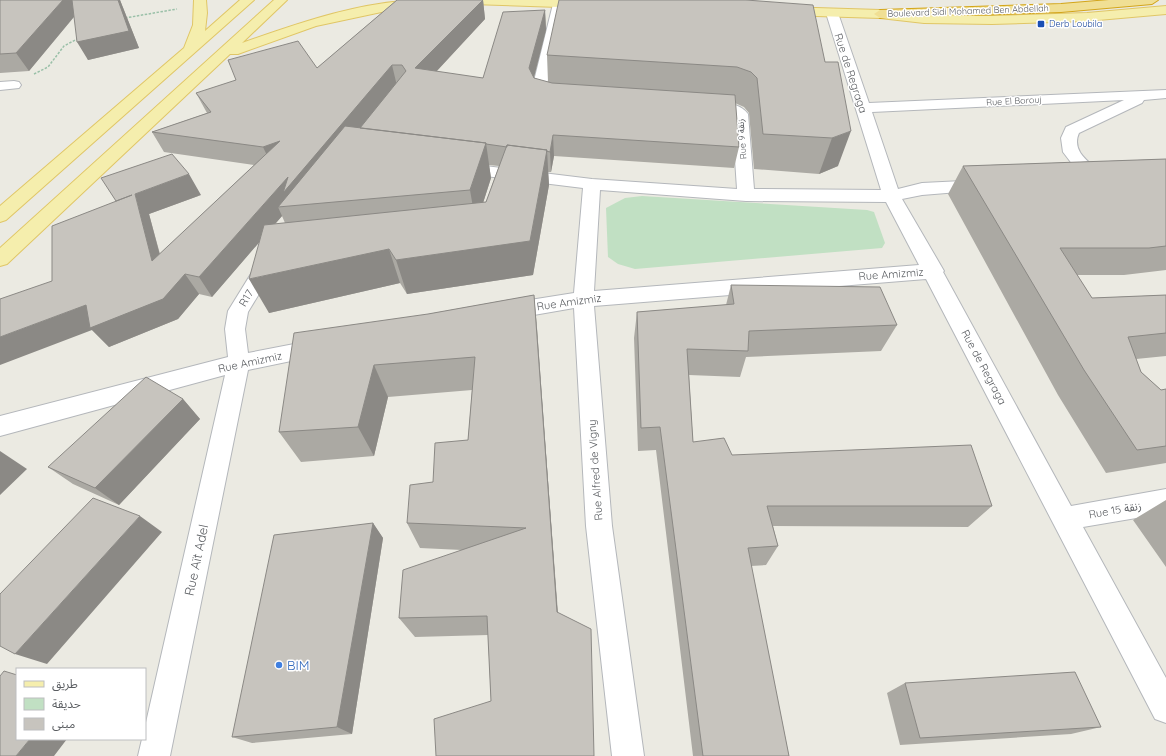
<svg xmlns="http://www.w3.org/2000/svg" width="1166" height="756" font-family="Quicksand,'Noto Sans Arabic',sans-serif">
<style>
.green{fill:#c1e0c3}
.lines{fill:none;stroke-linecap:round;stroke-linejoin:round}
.street-casing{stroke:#b4b7bb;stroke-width:2}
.primary-casing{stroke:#e0c666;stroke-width:2}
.highway-casing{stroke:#d3a519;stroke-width:2}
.path{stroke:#9ac0a8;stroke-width:1.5;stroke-dasharray:2.5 1.5;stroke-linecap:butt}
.street{fill:#fff;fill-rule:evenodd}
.primary{fill:#f5eead;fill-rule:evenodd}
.highway{fill:#f0df94;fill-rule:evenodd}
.wall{fill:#aba9a3;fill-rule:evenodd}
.shaded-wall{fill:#8b8985}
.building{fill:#c7c4be;stroke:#8b8985}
.transit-dot{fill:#1a4fb4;stroke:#fff;stroke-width:1.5}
.shop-dot{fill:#3f7fe0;stroke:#fff;stroke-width:1.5}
.labels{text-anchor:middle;stroke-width:3;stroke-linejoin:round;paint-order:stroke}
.far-street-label{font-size:9px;fill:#5a5d61;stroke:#fff}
.far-transit-label{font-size:9px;fill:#164399;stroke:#fff;text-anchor:start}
.street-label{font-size:11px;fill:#5a5d61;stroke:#fff}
.near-street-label{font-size:13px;fill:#5a5d61;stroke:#fff}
.near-shop-label{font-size:13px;fill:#366cbe;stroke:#fff;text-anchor:start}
</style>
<rect width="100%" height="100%" fill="#ebeae2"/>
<path class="green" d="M642,196L867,210L874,212L885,243L882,248L635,269L618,264L608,257L606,208L625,198Z"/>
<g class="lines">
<defs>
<path id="street" d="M559,0L565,4L546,89L547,91L561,94L564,97L561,100L556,102L536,97L532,89L553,4Z
M832,9L838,13L869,103L1166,90V98L1144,100L1142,103L1079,133C1069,156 1099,166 1110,182L1107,186L1101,187L1095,186L1076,169L1063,152L1061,138L1066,127L1124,100L872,112L898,189L922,183L983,180L989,181L992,185L989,189L983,190L922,195L902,199L944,271L943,272L1071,506L1166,489V513L1083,527L1166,678V723L1155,719L926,279L594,306L612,526L644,756H612L586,526L574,308L505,320L498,317L495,312L498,307L505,304L574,293L583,188L460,173L454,172L452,168L454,164L460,163L592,179L737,189L732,114L701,110L698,107L701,104C715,100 739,101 748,114L754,189L881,190L826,13ZM600,190L746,201L886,202L919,265L594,291Z
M14,81L19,82L21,85L19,88L0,90V82Z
M269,254L276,256L279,261L248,312L245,329L248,353L320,339L328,341L331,347L328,353L320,355L248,370L170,756H138L142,739H145V727L225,375L0,436V416L228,357L225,329L228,311L262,256Z"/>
<path id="primary" d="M194,0H206L207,13L205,31L240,0H254L6,220L0,222V206L184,48L193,25Z
M274,0H287L242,43C299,23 364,0 425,0L419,4L316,26L238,54H230L7,264L0,266V248Z
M465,0H583L593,1L594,4L588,8L471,4Z
M1166,6V14L1087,21L992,24L924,23L880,18L784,15L778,11L784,7L880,10L924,15L992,16L1087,13Z"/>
<path id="highway" d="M1109,0H1158L1152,4L1061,12L880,18L874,14L880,10L1061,4Z"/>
</defs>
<use href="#street" class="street-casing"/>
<use href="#primary" class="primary-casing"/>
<use href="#highway" class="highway-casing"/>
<path class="path" d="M125,18L177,9
M34,74L48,67L64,46L79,38"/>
<use href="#street" class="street"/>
<use href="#primary" class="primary"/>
<use href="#highway" class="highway"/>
</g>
<path class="wall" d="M0,0H120L139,48L88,60L74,17L29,71L0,73Z
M397,0H483L485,19L436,72L483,78L545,10L546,30L534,77V78L548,82L547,55L813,5L838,166L819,174L754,169L749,113L744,107L735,103L739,147L734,168L554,156L551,172H548L549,185L533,275L407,294L400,283L269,313L259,242L212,297L199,294L178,319L109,347L92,330L52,281V226L201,195L149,214L160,254L254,165L164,152L152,132L207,113L196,93L317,68ZM489,165L499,166L486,202L483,203L491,178ZM282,216L285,223L275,224Z
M1166,159V270L1124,275H1077L1092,298L1166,295V356L1136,359L1141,372L1161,390L1166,389V463L1106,473L1058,395L948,194L963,166Z
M731,285L897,325L881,351L746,357L740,377L689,375L693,442L732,455L992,506L968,527L773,526L778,546L766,565L751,566L789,756H693L656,450L638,451L634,338L637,312L726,305Z
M534,295L558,613L491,701L488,635L415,637L399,618L462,550L420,548L407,523L433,482L468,440L472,390L388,397L374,456L301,462L279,432L428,314Z
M183,399L200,419L119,505L73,484L48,467Z
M1166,500V567L1133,520Z
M373,523L383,538L352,734L252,743L232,737Z
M905,683L1101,727L1071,734L900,745L887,693Z"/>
<path class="shaded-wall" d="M63,0H77L82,7L29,71L16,53Z
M118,0H120L139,48L88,60L77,42Z
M483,0L485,19L420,89L415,68Z
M545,10L546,30L531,89L529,68Z
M392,65L397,86L360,131L278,207L282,216L212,297L199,277L288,177Z
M851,131L838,166L819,174L832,138Z
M553,135L554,156L551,172L550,152Z
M280,141L273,168L263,147Z
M486,143L491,178L476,225L470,190Z
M547,150L549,185L533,275L407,294L396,260L530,241Z
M189,174L201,195L149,214L167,282L152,261L135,194Z
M389,249L400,283L269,313L249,279Z
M185,274L199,294L178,319L109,347L92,330L0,365V337L86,305Z
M534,295L537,328L559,632L557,612Z
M374,365L388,397L374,456L358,427Z
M183,399L200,419L119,505L95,488Z
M0,451L27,469L0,495Z
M140,516L162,532L47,664L15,654Z
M373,523L383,538L352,734L337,727Z
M30,739H67L54,756H16Z"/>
<path class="building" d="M0,0H63L16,53L0,54Z
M72,0H118L129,31L77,42Z
M397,0H483L415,68L483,78L503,12L545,10L529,68L534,78L552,83L735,95L739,147L553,135L550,152L546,151L547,150L507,145V147L486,144V143L360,128L406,71L402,65H392L283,193L288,177L199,277L185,274L163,299L90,328L86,305L0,337V299L52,281V226L132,195L116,201L101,178L172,154L189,174L135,194L152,261L280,141L263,147L152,132L211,112L196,93L236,80L228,60L298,41L317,68Z
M559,0H746L813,5L825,62H838L851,131L832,138L763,134L757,78L751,72L737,67L547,55Z
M345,126L486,143L470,190L278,207Z
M507,145L547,150L530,241L396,260L389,249L249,279L264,225L486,202Z
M1166,159V246L1149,248H1060L1092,298L1166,295V333L1128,337L1141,372L1161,390L1166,389V446L1137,450L1084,370L963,166Z
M731,285L880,287L897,325L749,331L748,351L687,349L693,442L724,438L732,455L971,445L992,506H767L778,546L748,548L789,756H703L660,427L641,428L637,312L734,304Z
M534,295L557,612L591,629L594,756H436L434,719L491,701L487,616L399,618L403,570L526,528L407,523L410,485L433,482L435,443L468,440L475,357L374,365L358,427L279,432L294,333L428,314Z
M146,377L183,399L95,488L48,467Z
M93,498L140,516L15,654L0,646V594Z
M373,523L337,727L232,737L274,535Z
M4,671L17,675V739H30L16,756H0V676Z
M1075,672L1101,727L920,738L905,683Z"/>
<rect class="transit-dot" x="1037" y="20" width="8" height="8" rx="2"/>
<circle class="shop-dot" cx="279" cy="665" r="4"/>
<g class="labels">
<g class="far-street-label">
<text transform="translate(968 11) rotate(-2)" y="3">Boulevard Sidi Mohamed Ben Abdellah</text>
<text transform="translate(1014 101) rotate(-3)" y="3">Rue El Borouj</text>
<text transform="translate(742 139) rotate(-94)" y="3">Rue 9 زنقة</text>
</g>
<g class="far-transit-label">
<text x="1049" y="27">Derb Loubila</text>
</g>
<g class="street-label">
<text transform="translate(851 73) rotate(72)" y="4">Rue de Regraga</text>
<text transform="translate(891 274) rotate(-4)" y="4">Rue Amizmiz</text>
<text transform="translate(246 298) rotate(-59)" y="4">R17</text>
<text transform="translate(569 302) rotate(-8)" y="4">Rue Amizmiz</text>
<text transform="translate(250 362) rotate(-12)" y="4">Rue Amizmiz</text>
<text transform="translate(984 367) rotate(62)" y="4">Rue de Regraga</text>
<text transform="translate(595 470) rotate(-94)" y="4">Rue Alfred de Vigny</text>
<text transform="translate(1115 510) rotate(-10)" y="4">Rue 15 زنقة</text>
</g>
<g class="near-street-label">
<text transform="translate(196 560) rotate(-78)" y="5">Rue Aït Adel</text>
</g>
<g class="near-shop-label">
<text x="287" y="670">BIM</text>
</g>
</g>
<rect x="16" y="668" width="130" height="72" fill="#ffffff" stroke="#bdbec0"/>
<rect x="24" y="681" width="20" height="6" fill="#f5eead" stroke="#bdbec0"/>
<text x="52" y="688" font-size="12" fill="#5a5d61">طريق</text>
<rect x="24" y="698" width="20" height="12" fill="#c1e0c3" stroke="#bdbec0"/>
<text x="52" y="708" font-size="12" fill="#5a5d61">حديقة</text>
<rect x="24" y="718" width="20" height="12" fill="#c7c4be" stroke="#bdbec0"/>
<text x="52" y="728" font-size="12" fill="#5a5d61">مبنى</text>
</svg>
